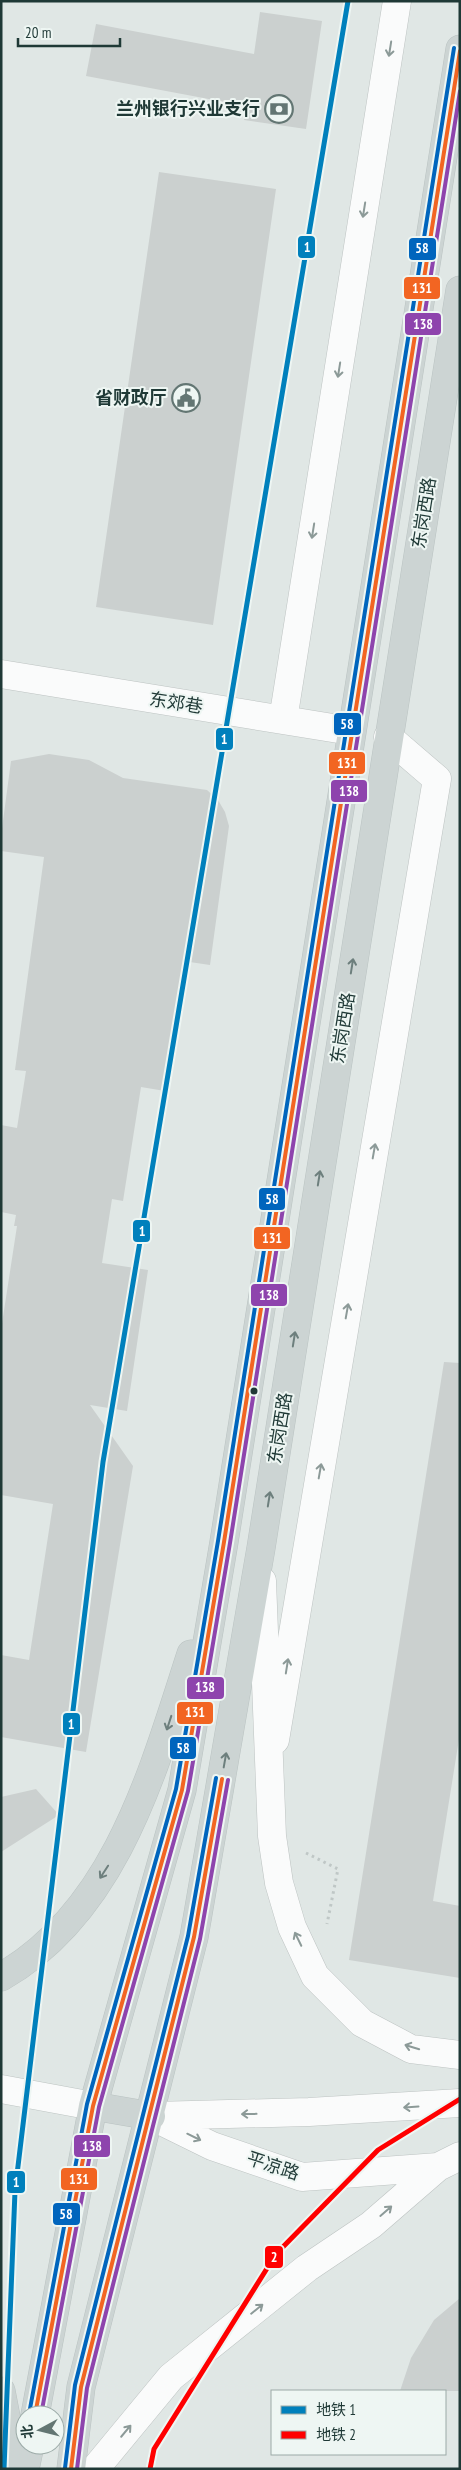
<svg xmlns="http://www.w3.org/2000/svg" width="461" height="2470" font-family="'PT Sans Narrow','Noto Sans SC',sans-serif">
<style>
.building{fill:#cbd0cf}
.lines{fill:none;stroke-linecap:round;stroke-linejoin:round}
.minor-casing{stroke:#bdc3c2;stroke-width:29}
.tertiary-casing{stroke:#bdc3c2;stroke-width:29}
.secondary-casing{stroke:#bdc4c2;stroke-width:29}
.primary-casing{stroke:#bac3c2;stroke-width:29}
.path{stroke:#bfc7c6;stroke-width:3;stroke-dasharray:2.5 4;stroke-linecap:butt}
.minor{stroke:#fafbfb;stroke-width:28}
.tertiary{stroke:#fafbfb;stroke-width:28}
.secondary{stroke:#fafbfb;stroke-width:28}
.primary{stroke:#ccd4d3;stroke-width:28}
.bus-1-casing{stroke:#eef6f3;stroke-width:8}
.bus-2-casing{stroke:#eef6f3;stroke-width:8}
.bus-3-casing{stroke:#eef6f3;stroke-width:8}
.bus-1{stroke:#f26522;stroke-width:4}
.bus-2{stroke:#8e44ad;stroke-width:4}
.bus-3{stroke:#0065bd;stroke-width:4}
.metro-1-casing{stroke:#eef6f3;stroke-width:9}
.metro-2-casing{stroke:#eef6f3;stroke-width:9}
.metro-1{stroke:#0080bc;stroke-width:5}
.metro-2{stroke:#f00;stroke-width:5}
.oneway{stroke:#8c9a98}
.oneway2{stroke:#6d7f7d}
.bus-dot{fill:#1f3936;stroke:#eef6f3;stroke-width:2}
.labels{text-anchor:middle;stroke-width:4;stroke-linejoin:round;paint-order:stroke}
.poi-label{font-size:18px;font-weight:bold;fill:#1f3936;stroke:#eef6f3;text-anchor:end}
.street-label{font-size:18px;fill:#1f3936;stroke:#eef6f3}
.line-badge{stroke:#eef6f3;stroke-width:2}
.badge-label{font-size:14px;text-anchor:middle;font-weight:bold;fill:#fff}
</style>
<rect width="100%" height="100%" fill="#e0e7e5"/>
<path class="building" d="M260,12L322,21L306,129L244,120L246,106L86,76L96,24L254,54Z
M159,172L276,189L213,625L96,607Z
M49,754L89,760L123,778L207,790L218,800L225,812L229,826L210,965L183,961L165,1091L141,1087L123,1201L112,1199L102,1263L148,1270L127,1411L90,1405L133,1466L86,1752L1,1737V1655L29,1660L53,1504L1,1495V1330L17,1226H14L16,1215L1,1212V1125L17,1128L26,1071L15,1070L44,857L1,851V836L11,761Z
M444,1362L460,1363V1733L433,1901L460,1906V1978L349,1960Z
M36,1789L59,1815L1,1852V1797Z
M460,2298V2391H400L411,2358L434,2320Z"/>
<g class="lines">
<defs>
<path id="minor" d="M275,1740L437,779L388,737"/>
<path id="tertiary" d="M1,674L351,731
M283,720L397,1
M262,1581L272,1836L279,1883L292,1927L315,1976L362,2023L411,2049L460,2055
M151,2116L212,2146L302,2177L438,2167L460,2156
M154,2116L309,2112L460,2103
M95,2469L171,2377L307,2268L371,2225L438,2167"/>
<path id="secondary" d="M1,2089L93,2106"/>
<path id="primary" d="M1,1977C116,1911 153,1771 191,1654
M93,2106L151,2116
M1,2391L6,2417V2469
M35,2415L93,2106L182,1790L224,1542L460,49
M25,2469L30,2445
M71,2469L81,2387L194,1937L261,1548L460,290"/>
</defs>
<use href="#minor" class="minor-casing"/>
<use href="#tertiary" class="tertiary-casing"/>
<use href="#secondary" class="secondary-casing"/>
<use href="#primary" class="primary-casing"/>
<path class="path" d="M306,1853L338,1869L327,1924"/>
<use href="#minor" class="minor"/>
<use href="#tertiary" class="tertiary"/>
<use href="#secondary" class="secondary"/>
<use href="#primary" class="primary"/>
<defs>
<path id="bus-1" d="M35,2415L93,2106L182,1790L224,1542L460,51
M71,2469L81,2387L194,1937L222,1779"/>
<path id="bus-2" d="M41,2415L99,2107L188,1791L230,1543L460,91
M77,2469L87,2388L200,1939L228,1780"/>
<path id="bus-3" d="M29,2414L87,2104L176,1789L218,1541L454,48
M65,2468L75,2385L188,1936L216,1778"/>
</defs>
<use href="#bus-1" class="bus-1-casing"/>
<use href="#bus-2" class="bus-2-casing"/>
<use href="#bus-3" class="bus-3-casing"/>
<use href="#bus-1" class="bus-1"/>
<use href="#bus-2" class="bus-2"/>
<use href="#bus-3" class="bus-3"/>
<defs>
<path id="metro-1" d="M4,2469L15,2191L103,1462L348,1"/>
<path id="metro-2" d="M150,2469L154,2449L276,2254L378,2150L460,2099"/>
</defs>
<use href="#metro-1" class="metro-1-casing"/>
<use href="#metro-2" class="metro-2-casing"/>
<use href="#metro-1" class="metro-1"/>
<use href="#metro-2" class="metro-2"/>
</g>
<defs><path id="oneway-shaft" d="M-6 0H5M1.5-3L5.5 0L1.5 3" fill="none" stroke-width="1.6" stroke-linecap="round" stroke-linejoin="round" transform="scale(1.25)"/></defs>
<g class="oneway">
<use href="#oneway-shaft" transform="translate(390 49) rotate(99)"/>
<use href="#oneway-shaft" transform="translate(364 210) rotate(99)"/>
<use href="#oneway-shaft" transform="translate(339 370) rotate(99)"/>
<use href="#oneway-shaft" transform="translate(313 531) rotate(99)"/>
<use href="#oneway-shaft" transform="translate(374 1151) rotate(-80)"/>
<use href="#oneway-shaft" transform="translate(347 1311) rotate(-80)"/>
<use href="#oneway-shaft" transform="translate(320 1471) rotate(-80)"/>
<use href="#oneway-shaft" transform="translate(287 1666) rotate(-81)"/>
<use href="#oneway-shaft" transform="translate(298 1939) rotate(-116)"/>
<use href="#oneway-shaft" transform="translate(412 2047) rotate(-163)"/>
<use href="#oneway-shaft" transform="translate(411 2107) rotate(176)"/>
<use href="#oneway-shaft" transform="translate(249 2114) rotate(179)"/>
<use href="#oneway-shaft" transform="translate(194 2137) rotate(26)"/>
<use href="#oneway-shaft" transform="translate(386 2211) rotate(-41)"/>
<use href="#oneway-shaft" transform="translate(257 2309) rotate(-39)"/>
<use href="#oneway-shaft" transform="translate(126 2431) rotate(-50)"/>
</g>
<g class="oneway2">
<use href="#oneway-shaft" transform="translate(352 966) rotate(-81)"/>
<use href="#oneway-shaft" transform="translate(319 1178) rotate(-81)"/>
<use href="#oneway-shaft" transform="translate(294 1339) rotate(-81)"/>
<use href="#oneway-shaft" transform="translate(269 1499) rotate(-81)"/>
<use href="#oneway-shaft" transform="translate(169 1723) rotate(108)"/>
<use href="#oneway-shaft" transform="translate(225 1760) rotate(-80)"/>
<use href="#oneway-shaft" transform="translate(104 1872) rotate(123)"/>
</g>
<defs>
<symbol id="bank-ring" viewBox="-11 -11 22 22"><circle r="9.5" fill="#eef6f3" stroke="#637673" stroke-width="1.5"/><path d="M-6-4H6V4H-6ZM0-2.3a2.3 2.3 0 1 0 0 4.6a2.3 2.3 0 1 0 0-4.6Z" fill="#637673"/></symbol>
<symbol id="civic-ring" viewBox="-11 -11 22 22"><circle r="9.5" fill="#eef6f3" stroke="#637673" stroke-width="1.5"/><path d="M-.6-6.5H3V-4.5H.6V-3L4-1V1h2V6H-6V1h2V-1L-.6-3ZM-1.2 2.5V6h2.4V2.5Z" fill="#637673"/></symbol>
</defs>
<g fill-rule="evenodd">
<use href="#bank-ring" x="263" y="93" width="32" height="32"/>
<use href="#civic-ring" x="170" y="382" width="32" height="32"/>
</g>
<circle class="bus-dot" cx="254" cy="1391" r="4.5"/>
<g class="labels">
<g class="poi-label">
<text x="260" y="115">兰州银行兴业支行</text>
<text x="167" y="404">省财政厅</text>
</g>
<g class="street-label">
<text transform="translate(424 513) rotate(-81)" y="6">东岗西路</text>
<text transform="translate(176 703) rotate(9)" y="6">东郊巷</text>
<text transform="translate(343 1028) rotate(-81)" y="6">东岗西路</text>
<text transform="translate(280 1428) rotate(-81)" y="6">东岗西路</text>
<text transform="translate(273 2166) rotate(18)" y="6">平凉路</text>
</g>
</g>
<g class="line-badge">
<rect x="297" y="235" width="19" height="24" rx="5" fill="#0080bc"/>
<rect x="408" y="237" width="29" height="24" rx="5" fill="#0065bd"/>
<rect x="403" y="276" width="38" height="24" rx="5" fill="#f26522"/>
<rect x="404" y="312" width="38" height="24" rx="5" fill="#8e44ad"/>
<rect x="333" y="712" width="29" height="24" rx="5" fill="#0065bd"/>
<rect x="215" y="727" width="19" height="24" rx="5" fill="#0080bc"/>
<rect x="328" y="751" width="38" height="24" rx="5" fill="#f26522"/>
<rect x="330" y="779" width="38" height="24" rx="5" fill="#8e44ad"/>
<rect x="258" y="1187" width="28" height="24" rx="5" fill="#0065bd"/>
<rect x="132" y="1219" width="19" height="24" rx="5" fill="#0080bc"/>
<rect x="253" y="1226" width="38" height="24" rx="5" fill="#f26522"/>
<rect x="250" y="1283" width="38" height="24" rx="5" fill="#8e44ad"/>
<rect x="186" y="1676" width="39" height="24" rx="5" fill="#8e44ad"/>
<rect x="176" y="1701" width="38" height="24" rx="5" fill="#f26522"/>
<rect x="62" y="1712" width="19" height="24" rx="5" fill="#0080bc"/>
<rect x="169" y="1736" width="28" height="24" rx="5" fill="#0065bd"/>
<rect x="73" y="2134" width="38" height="24" rx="5" fill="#8e44ad"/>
<rect x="60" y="2167" width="38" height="24" rx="5" fill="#f26522"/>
<rect x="6" y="2170" width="20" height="24" rx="5" fill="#0080bc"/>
<rect x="52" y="2202" width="29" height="24" rx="5" fill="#0065bd"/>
<rect x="264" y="2245" width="20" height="24" rx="5" fill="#f00"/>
</g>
<g class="badge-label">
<text x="307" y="252">1</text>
<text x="422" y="253">58</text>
<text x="422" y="293">131</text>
<text x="423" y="329">138</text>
<text x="347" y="729">58</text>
<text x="224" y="744">1</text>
<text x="347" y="768">131</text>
<text x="349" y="796">138</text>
<text x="272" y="1204">58</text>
<text x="142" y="1236">1</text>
<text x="272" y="1243">131</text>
<text x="269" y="1300">138</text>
<text x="205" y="1692">138</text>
<text x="195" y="1717">131</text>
<text x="71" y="1729">1</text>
<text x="183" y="1753">58</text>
<text x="92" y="2151">138</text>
<text x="79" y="2184">131</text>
<text x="16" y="2187">1</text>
<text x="66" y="2219">58</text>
<text x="274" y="2262">2</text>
</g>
<rect width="461" height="2470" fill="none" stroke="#1f3936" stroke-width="5"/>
<rect x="271" y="2390" width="175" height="65" fill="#eef6f3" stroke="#9baaa7"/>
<rect x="281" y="2406" width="25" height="8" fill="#0080bc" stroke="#9baaa7"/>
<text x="316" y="2415" font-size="15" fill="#1f3936">地铁 1</text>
<rect x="281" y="2431" width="25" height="8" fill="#ff0000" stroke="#9baaa7"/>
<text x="316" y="2440" font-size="15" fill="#1f3936">地铁 2</text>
<g transform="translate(40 2430) rotate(263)"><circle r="24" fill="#eef6f3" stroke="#9baaa7"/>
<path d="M0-4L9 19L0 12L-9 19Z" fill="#637673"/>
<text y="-8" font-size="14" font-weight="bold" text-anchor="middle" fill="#1f3936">北</text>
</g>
<path d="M18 38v8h102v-8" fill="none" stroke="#1f3936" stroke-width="2.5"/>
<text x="25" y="38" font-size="15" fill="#1f3936" stroke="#eef6f3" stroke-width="4" paint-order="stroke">20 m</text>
</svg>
